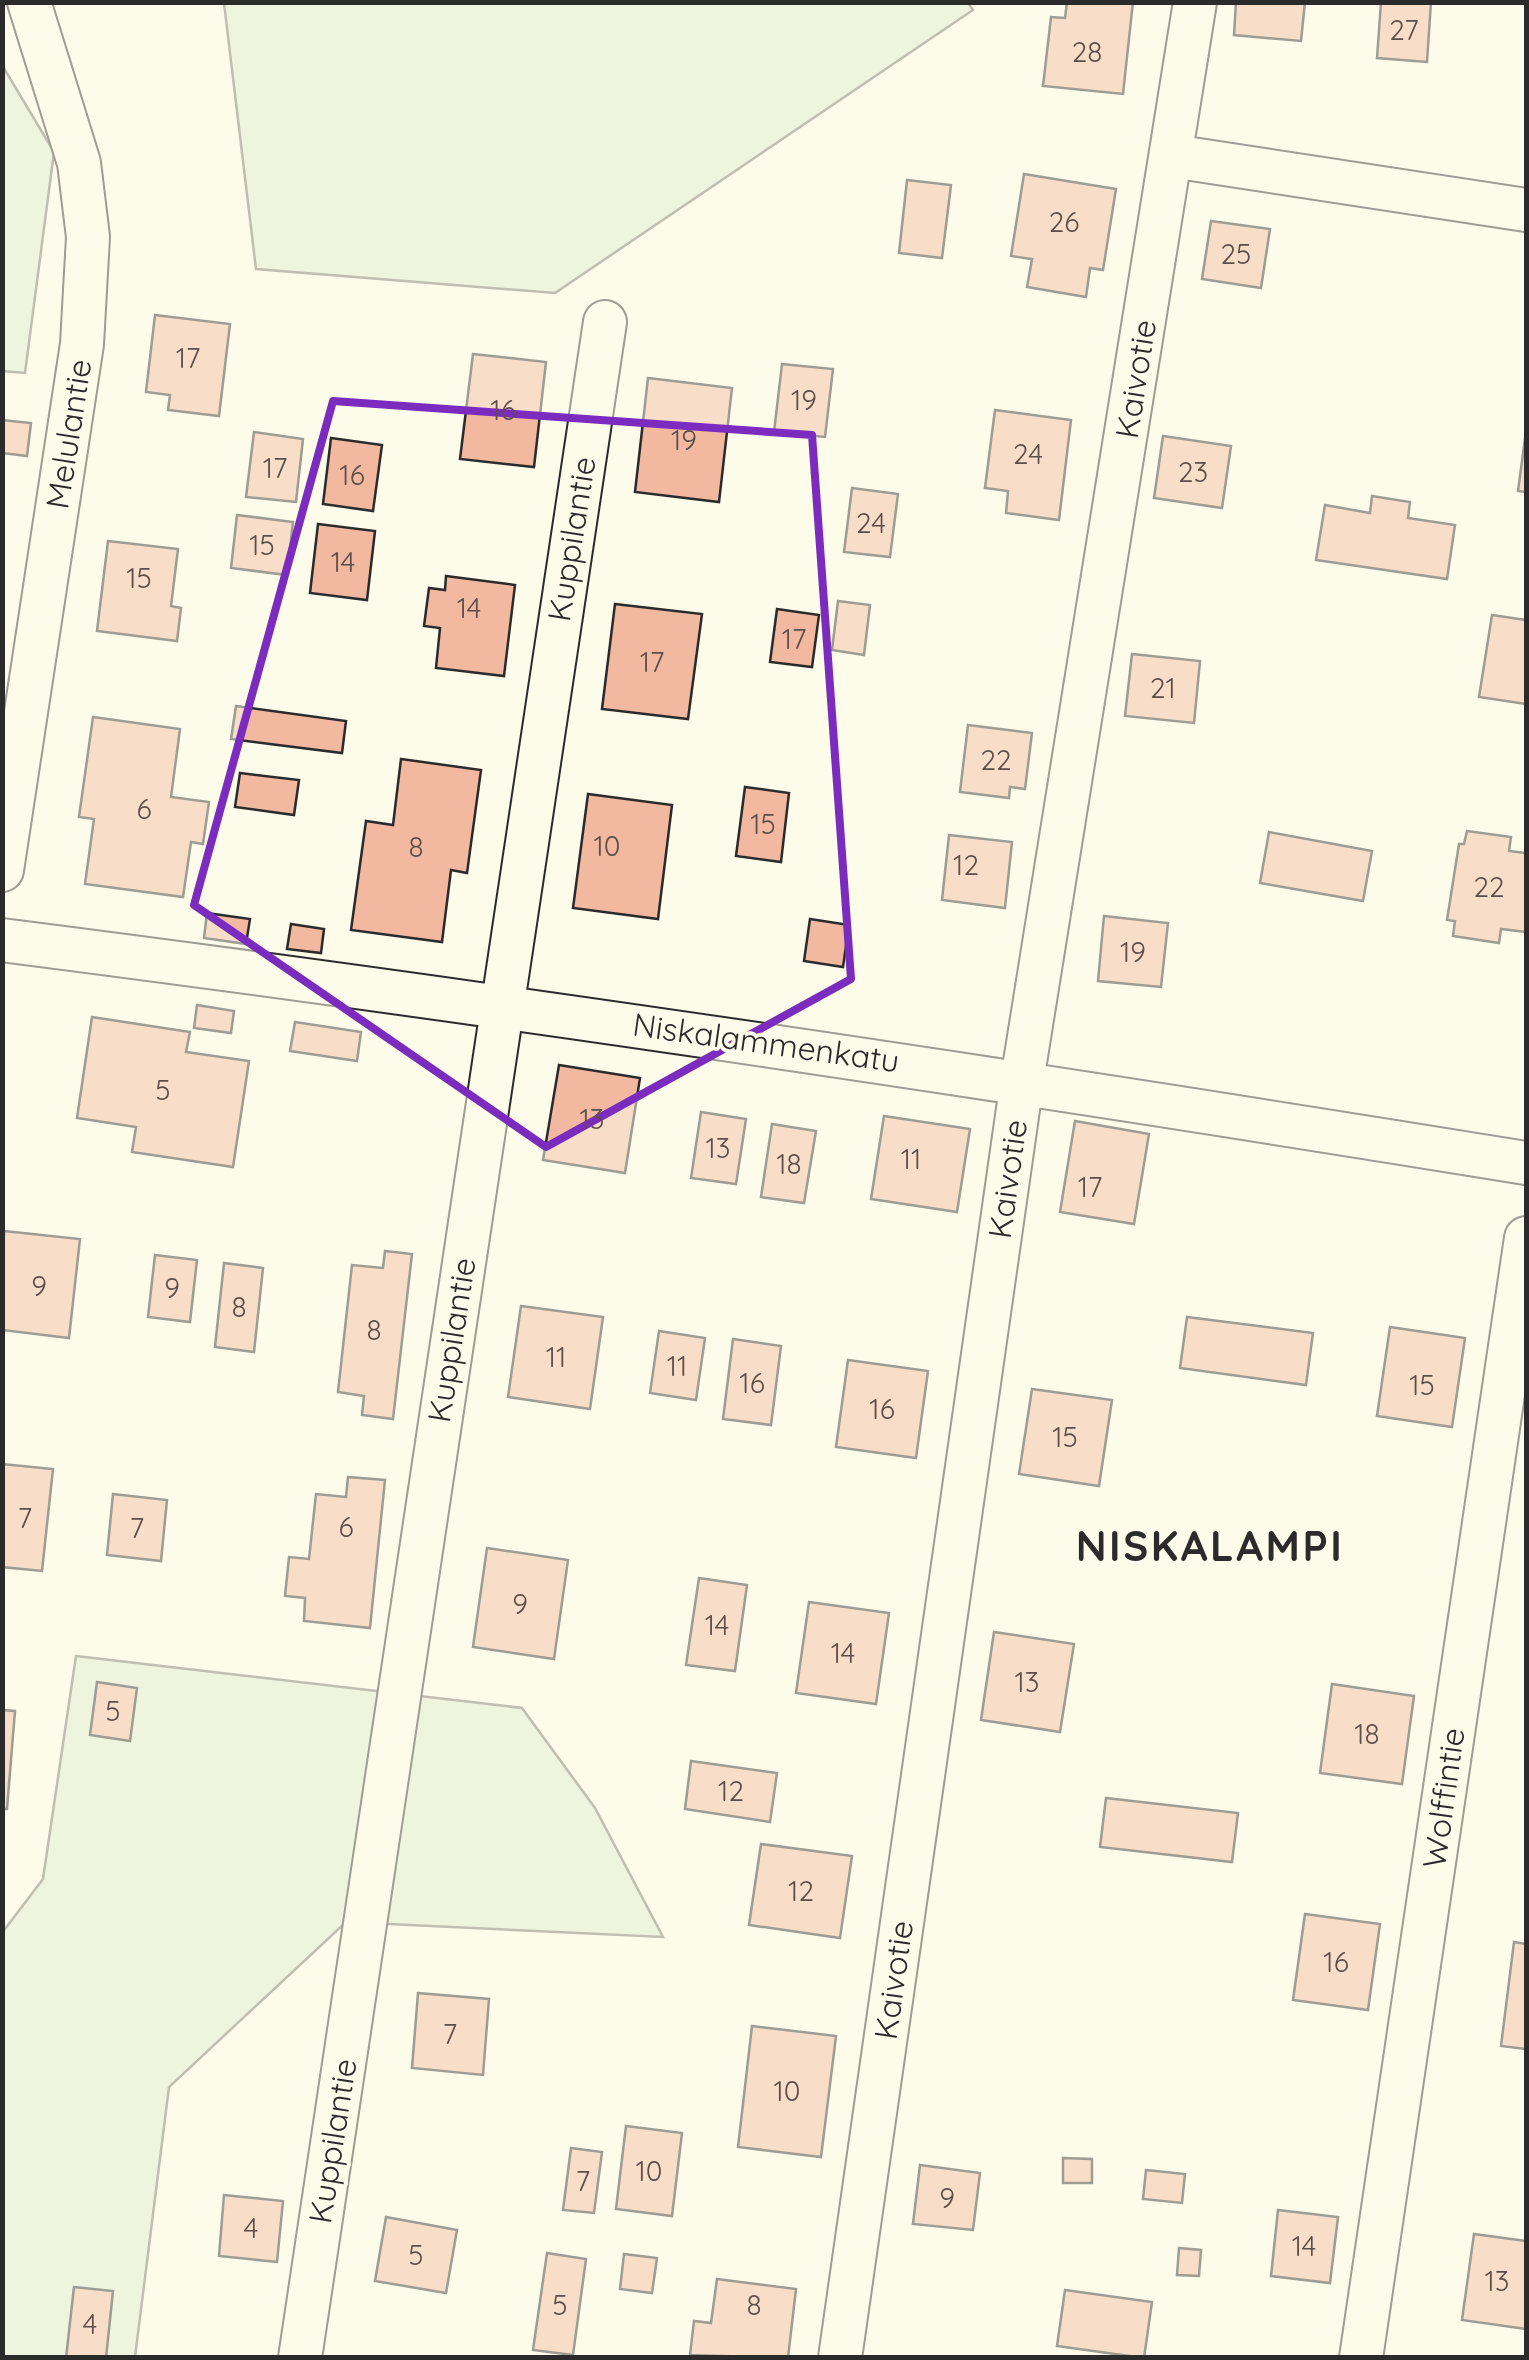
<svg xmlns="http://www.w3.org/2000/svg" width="1529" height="2360" font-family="Quicksand,sans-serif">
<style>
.green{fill:#deebd1;stroke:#74746e;stroke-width:2.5}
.building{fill:#f2b8a0;stroke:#2b2b2b;stroke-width:2.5}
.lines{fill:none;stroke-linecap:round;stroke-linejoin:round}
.street-casing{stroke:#2b2b2b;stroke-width:46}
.street{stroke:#fdfbea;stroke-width:42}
.marked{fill:none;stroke:#7b2cbf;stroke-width:8;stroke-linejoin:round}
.labels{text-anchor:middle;stroke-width:8;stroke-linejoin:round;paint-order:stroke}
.number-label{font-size:28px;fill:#5d4e48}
.street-label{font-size:32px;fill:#2b2b2b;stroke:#fdfbea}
.district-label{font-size:42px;font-weight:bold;letter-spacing:2.5px;fill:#2b2b2b;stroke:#fdfbea}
</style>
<rect width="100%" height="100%" fill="#fdfbea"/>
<path class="green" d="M968,3L973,10L555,293L256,269L224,3Z
M2,65L54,152L25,373L3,371Z
M76,1656L522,1708L595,1808L663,1937L346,1922L169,2087L135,2357L3,2358L2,1933L43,1879Z"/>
<path class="building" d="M1067,2H1133L1123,94L1043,86L1051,17L1065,18Z
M1236,2H1305L1301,41L1234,35Z
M1381,2H1431L1427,62L1377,58Z
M1024,174L1116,189L1103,270L1090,268L1086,297L1027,287L1032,259L1011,256Z
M907,180L951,185L942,258L899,253Z
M1211,221L1270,229L1261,288L1202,279Z
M155,315L230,324L219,416L168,410L170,395L146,392Z
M473,354L546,362L534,467L460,459Z
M782,364L833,369L825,437L774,432Z
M648,378L732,388L719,502L635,492Z
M995,410L1071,420L1059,520L1006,513L1008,491L985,488Z
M2,420L31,423L27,456L2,453Z
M1526,431V492L1518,491Z
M254,432L303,439L296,502L246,497Z
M1163,436L1231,446L1222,508L1154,498Z
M331,438L382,445L373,511L323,504Z
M852,488L898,494L890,557L844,552Z
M1372,496L1410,502L1408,518L1455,525L1447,579L1316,560L1325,505L1370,513Z
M237,515L293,522L287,575L231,568Z
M318,524L375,531L367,600L310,593Z
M108,541L178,549L171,606L181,608L177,641L97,631Z
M446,576L515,585L504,676L436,668L440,628L424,626L429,588L445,590Z
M838,601L870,605L864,655L832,650Z
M615,604L702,614L688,719L602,709Z
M777,609L819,615L812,667L770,662Z
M1492,615L1526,620V704L1479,697Z
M1132,654L1200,661L1194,723L1125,716Z
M236,706L346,721L342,753L231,739Z
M93,717L180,729L171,797L209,802L203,844L191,842L183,897L85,884L94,819L79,817Z
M968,725L1032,733L1025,789L1010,787L1009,798L960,792Z
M401,759L481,770L467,873L451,870L442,942L351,930L366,821L393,825Z
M240,773L299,780L294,815L235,807Z
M745,787L789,793L781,862L736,856Z
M588,794L672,805L658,919L573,908Z
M1467,831L1511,837L1509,851L1526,853V932L1501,929L1499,943L1453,936L1455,921L1447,920L1459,844H1464Z
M1269,832L1372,851L1363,901L1260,883Z
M949,835L1012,842L1005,908L942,900Z
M207,913L250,919L246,944L204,938Z
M1104,916L1168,923L1161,987L1098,981Z
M810,919L849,925L843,967L804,961Z
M291,924L324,929L321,953L287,949Z
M197,1005L234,1011L231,1033L194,1028Z
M92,1017L190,1032L186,1052L249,1061L233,1167L132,1152L136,1127L77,1118Z
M295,1022L361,1032L357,1061L290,1051Z
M559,1065L640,1078L625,1173L543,1160Z
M701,1112L746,1119L736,1184L691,1178Z
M884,1116L970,1129L957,1212L871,1199Z
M1075,1121L1149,1134L1134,1224L1060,1212Z
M772,1124L816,1131L804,1203L761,1197Z
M4,1231L80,1239L69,1338L2,1330Z
M385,1251L412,1254L393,1419L362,1415L364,1396L338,1392L352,1265L383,1268Z
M155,1255L197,1260L190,1322L148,1317Z
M224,1263L263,1268L254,1352L215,1347Z
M521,1306L603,1317L590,1409L508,1397Z
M1187,1317L1313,1333L1306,1385L1180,1368Z
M1390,1327L1465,1338L1452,1427L1377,1416Z
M659,1331L705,1338L696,1400L650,1393Z
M733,1339L781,1346L771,1425L723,1419Z
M848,1360L928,1371L916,1458L836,1447Z
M1032,1389L1112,1400L1099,1486L1019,1474Z
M2,1464L53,1469L42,1571L2,1567Z
M348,1477L385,1480L370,1628L304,1621L305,1598L285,1596L289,1557L309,1559L316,1494L346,1497Z
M113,1494L167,1500L161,1561L107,1555Z
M487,1548L568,1560L554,1659L473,1647Z
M699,1578L747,1585L735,1671L686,1665Z
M809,1602L889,1613L876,1704L796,1693Z
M994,1632L1074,1644L1060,1732L981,1720Z
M97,1682L137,1688L130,1741L90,1735Z
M1332,1684L1414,1696L1402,1784L1320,1773Z
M2,1710L15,1711L7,1809H2Z
M691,1761L777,1773L770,1822L685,1809Z
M1106,1798L1238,1813L1232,1862L1100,1847Z
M761,1844L852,1856L840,1938L749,1925Z
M1305,1914L1380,1924L1368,2010L1293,2000Z
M1514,1942L1526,1944V2049L1501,2046Z
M418,1993L489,1999L483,2075L412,2068Z
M752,2026L836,2036L821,2157L738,2147Z
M626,2126L682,2133L672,2216L616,2209Z
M571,2148L602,2152L594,2213L563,2210Z
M1063,2158L1092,2159V2183H1063Z
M920,2165L980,2173L973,2230L913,2224Z
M1146,2170L1185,2174L1182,2203L1143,2199Z
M224,2195L283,2201L277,2262L219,2256Z
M1278,2210L1338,2217L1330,2283L1271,2276Z
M386,2217L457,2230L446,2293L375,2281Z
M1474,2234L1526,2241V2329L1462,2320Z
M1179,2248L1201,2250L1199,2276L1177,2275Z
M547,2253L586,2259L573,2355L533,2350Z
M624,2254L657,2258L652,2293L620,2289Z
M717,2279L796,2289L788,2358L690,2355L694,2321L711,2323Z
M74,2287L113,2291L106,2358H66Z
M1065,2290L1152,2302L1144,2358L1057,2346Z"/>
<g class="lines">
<defs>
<path id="street" d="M1172,156L1526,210
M2,870L82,344L88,237L79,163L29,2
M2,940C512,1005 1019,1081 1526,1163
M300,2358L605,322
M840,2358L1022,1081L1195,2
M1361,2358L1526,1238"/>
</defs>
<use href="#street" class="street-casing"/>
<use href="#street" class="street"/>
</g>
<path d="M0 0H1529V2360H0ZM333,401L812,435L851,979L546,1147L194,905Z" fill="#fdfbea" fill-opacity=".55" fill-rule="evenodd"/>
<path class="marked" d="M333,401L812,435L851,979L546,1147L194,905Z"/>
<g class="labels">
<g class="number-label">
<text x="1404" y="40">27</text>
<text x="1087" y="62">28</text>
<text x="1064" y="232">26</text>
<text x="1236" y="264">25</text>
<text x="188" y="368">17</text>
<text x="804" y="410">19</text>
<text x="503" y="420">16</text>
<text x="684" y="450">19</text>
<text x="1028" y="464">24</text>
<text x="275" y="478">17</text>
<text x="1193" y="482">23</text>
<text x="352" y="485">16</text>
<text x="871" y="533">24</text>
<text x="262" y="555">15</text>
<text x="343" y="572">14</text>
<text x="139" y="588">15</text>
<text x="469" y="618">14</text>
<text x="794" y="649">17</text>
<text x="652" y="672">17</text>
<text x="1163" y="698">21</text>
<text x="996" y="770">22</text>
<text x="144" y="819">6</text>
<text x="763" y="834">15</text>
<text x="607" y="856">10</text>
<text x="416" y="857">8</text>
<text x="966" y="875">12</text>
<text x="1489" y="897">22</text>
<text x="1133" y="962">19</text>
<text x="163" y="1100">5</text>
<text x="592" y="1129">13</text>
<text x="718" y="1158">13</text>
<text x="911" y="1169">11</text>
<text x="789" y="1174">18</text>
<text x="1090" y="1197">17</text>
<text x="39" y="1296">9</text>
<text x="172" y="1298">9</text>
<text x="239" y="1317">8</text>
<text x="374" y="1340">8</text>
<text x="556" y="1367">11</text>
<text x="677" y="1376">11</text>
<text x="752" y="1393">16</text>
<text x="1422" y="1395">15</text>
<text x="882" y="1419">16</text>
<text x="1065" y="1447">15</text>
<text x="25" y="1528">7</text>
<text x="346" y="1537">6</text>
<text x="137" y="1538">7</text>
<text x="520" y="1614">9</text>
<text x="717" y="1635">14</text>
<text x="843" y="1663">14</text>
<text x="1027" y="1692">13</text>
<text x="113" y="1721">5</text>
<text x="1367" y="1744">18</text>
<text x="731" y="1801">12</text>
<text x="801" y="1901">12</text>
<text x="1336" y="1972">16</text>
<text x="450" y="2044">7</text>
<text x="787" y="2101">10</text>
<text x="649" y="2181">10</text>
<text x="583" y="2191">7</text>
<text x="947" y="2208">9</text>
<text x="251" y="2238">4</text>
<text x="1304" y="2256">14</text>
<text x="416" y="2265">5</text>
<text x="1497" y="2291">13</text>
<text x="560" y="2315">5</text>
<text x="754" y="2315">8</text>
<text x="90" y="2334">4</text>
</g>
<g class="street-label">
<text transform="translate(1136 379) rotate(-81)" y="11">Kaivotie</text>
<text transform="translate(69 434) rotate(-81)" y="11">Melulantie</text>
<text transform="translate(572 539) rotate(-81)" y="11">Kuppilantie</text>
<text transform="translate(766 1043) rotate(8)" y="11">Niskalammenkatu</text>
<text transform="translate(1008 1179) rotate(-82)" y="11">Kaivotie</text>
<text transform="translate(452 1340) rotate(-81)" y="11">Kuppilantie</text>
<text transform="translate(1444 1798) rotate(-82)" y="11">Wolffintie</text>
<text transform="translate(894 1980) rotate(-82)" y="11">Kaivotie</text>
<text transform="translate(333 2141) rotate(-81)" y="11">Kuppilantie</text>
</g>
<g class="district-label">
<text x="1210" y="1561">NISKALAMPI</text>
</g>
</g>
<rect width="1529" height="2360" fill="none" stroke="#2b2b2b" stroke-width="10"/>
</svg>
